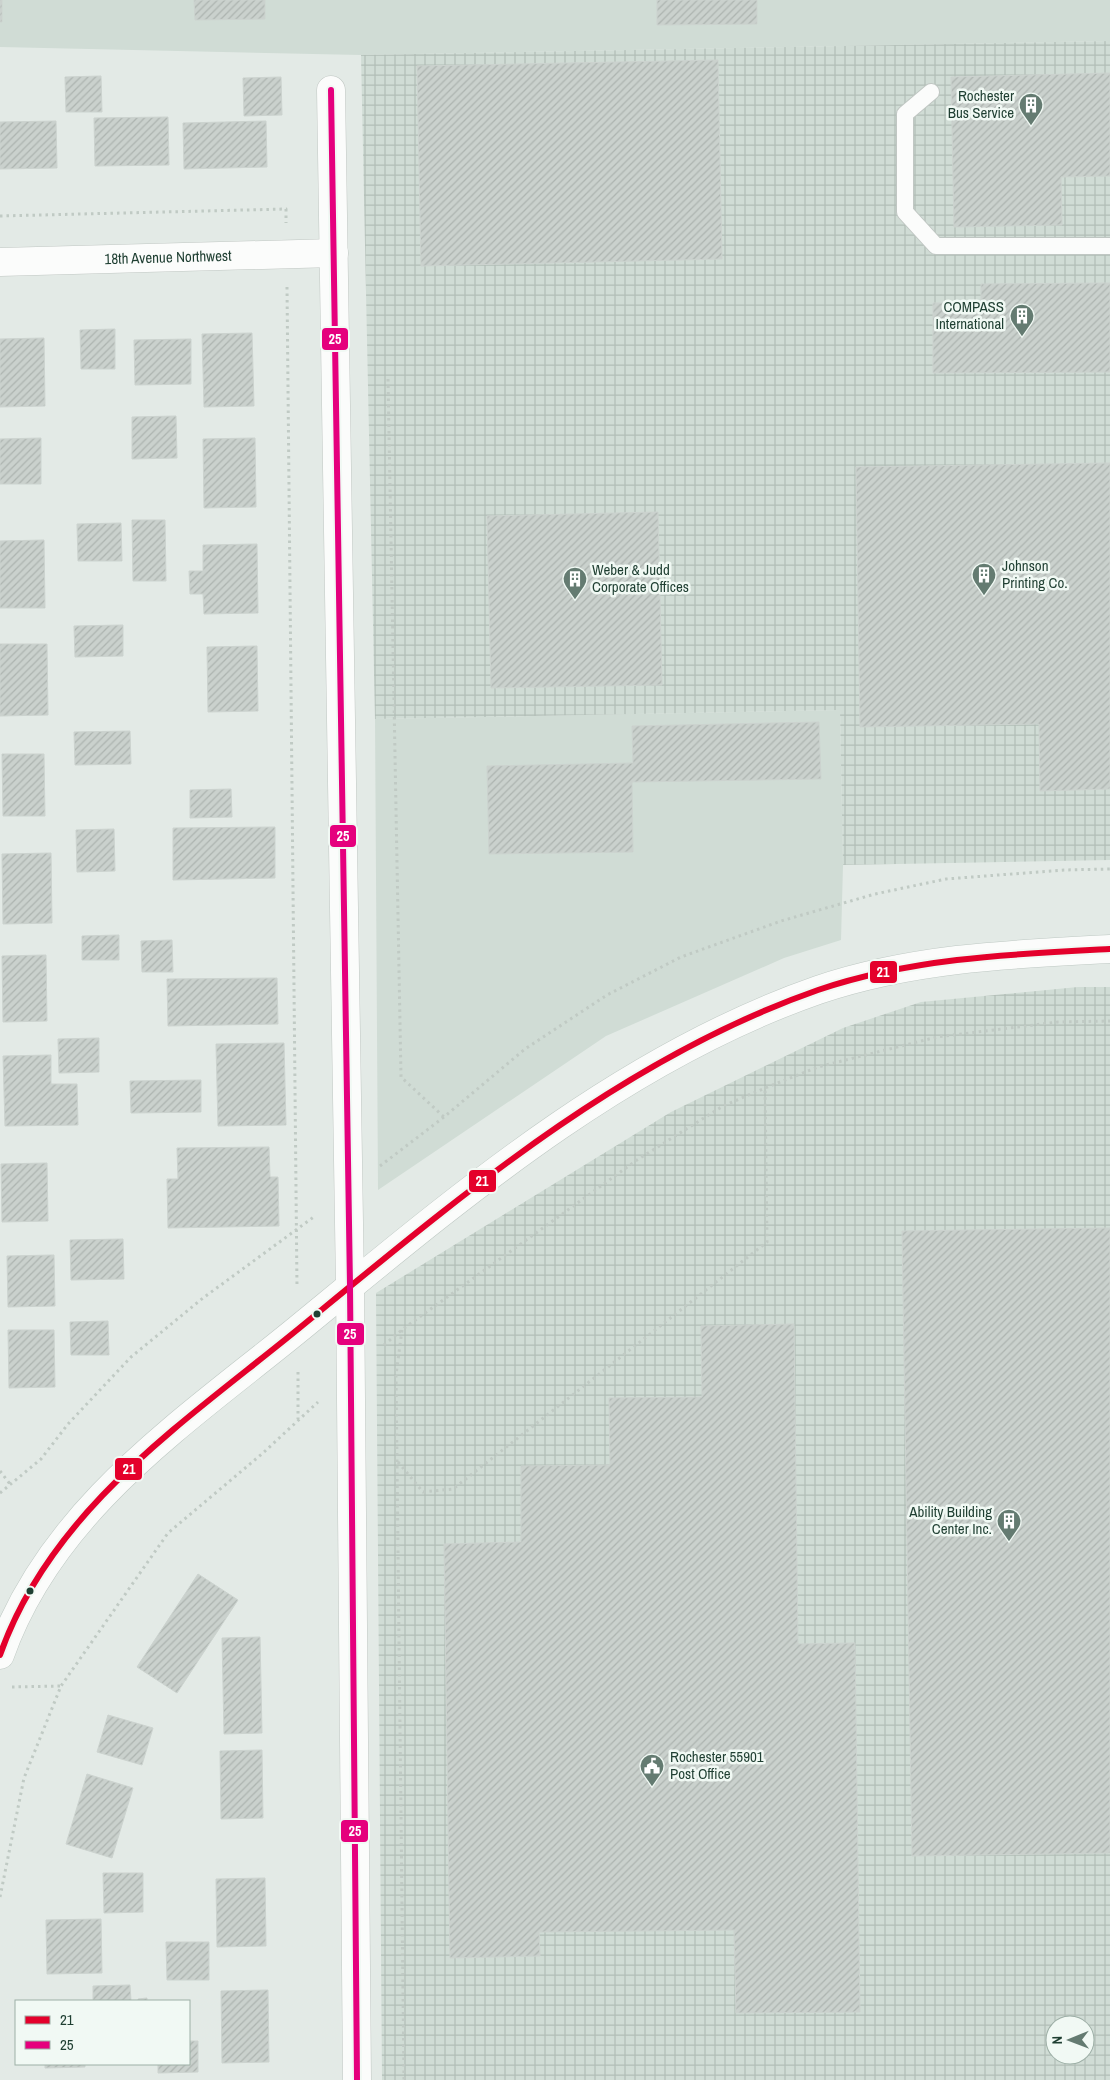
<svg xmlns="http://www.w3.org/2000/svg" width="1110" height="2080" font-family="'Archivo Narrow',sans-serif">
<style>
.built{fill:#d0dcd5}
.industrial{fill:url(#industrial-grid);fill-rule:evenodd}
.building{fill:url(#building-hatch);stroke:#ccd3cf}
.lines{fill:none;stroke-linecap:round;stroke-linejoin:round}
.lane-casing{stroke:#c0c7c3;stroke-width:18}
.street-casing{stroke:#c0c7c3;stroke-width:29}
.secondary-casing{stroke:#bec8c3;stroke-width:29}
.path{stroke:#c0cac4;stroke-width:3;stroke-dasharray:2.5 4;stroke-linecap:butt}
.lane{stroke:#fbfcfb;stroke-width:16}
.street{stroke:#fbfcfb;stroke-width:28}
.secondary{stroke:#fbfcfb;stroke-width:28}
.bus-1-casing{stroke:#f1f9f4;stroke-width:10}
.bus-2-casing{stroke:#f1f9f4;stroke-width:10}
.bus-1{stroke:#e4002b;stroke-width:6}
.bus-2{stroke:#e5007d;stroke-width:6}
.bus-dot{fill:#1f3f32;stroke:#f1f9f4;stroke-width:2}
.labels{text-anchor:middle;stroke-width:5;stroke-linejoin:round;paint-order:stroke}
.poi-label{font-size:15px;fill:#1f3f32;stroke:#f1f9f4;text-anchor:end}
.street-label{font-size:15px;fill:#1f3f32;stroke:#f1f9f4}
.line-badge{stroke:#f1f9f4;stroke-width:2}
.badge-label{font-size:14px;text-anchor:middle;font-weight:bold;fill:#fff}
</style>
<defs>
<pattern id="industrial-grid" width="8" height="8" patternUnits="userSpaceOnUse" patternTransform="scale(1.25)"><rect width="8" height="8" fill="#d0dcd5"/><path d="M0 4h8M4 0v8" fill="none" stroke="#b2beb7"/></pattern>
<pattern id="building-hatch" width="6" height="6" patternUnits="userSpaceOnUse" patternTransform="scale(1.25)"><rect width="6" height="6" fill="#cad1cd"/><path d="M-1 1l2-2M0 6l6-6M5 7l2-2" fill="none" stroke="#adb4b0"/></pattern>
</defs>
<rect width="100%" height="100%" fill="#e3eae6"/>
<path class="built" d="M0,0H1110V41L361,55L0,47Z
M840,710L843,865L841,940L784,958L606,1036L378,1190L375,719Z"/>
<path class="industrial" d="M1110,41V860L843,865L840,710L375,719L361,55Z
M1078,987H1110V2080H382L376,1293L671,1112L843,1028L921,1002ZM1055,2025H1085V2055H1055Z"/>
<path class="building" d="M0,0H2V22H0Z
M194,0H265V19L195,20Z
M657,0H757V24L657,25Z
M718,60L722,259L421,266L417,66Z
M1110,73V176L1061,177L1062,225L954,227L951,77Z
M101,76L102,112H66L65,77Z
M281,77L282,115L244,116L243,78Z
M168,117L169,165L95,166L94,118Z
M56,121L57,168L0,169V122Z
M266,121L267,167L184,169L183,123Z
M1110,283V372L933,373V303H981V284Z
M115,329V369H81L80,330Z
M252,333L254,406L204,407L202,334Z
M44,338L45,406L0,407V339Z
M191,339V384L135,385L134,340Z
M176,416L177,458L132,459V417Z
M41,438V484H0V439Z
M255,438L256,507L204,508L203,439Z
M1110,463V789L1040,791L1039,724L860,727L856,467Z
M658,512L662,685L491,688L487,516Z
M132,520H165L166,581H133Z
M121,523L122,561H78L77,524Z
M44,540L45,608H0V541Z
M257,544L258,613L204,614L203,594H190L189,571H203V545Z
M123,625V656L75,657L74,626Z
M0,644H47L48,715L0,716Z
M257,646L258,711L208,712L207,647Z
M819,722L821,779L632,782L633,852L489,854L487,766L633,763L632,726Z
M130,731L131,764L75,765L74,732Z
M2,754H44L45,816H3Z
M231,789L232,817L190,818V790Z
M275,827V878L173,880V828Z
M114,829L115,871L77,872L76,830Z
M51,853L52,923L3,924L2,854Z
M119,935V960H82V936Z
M172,940L173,972H142L141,941Z
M46,955L47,1021L3,1022L2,956Z
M277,978L278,1024L168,1026L167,979Z
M99,1038V1072L59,1073L58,1039Z
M284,1043L286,1125L218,1126L216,1044Z
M51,1055V1084H77L78,1125L5,1126L3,1056Z
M201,1080V1112L131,1113L130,1081Z
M269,1147L270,1177H278L279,1226L168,1228L167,1179H178L177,1148Z
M47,1163L48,1221L2,1222L1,1164Z
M1110,1228V1853L912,1856L902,1231Z
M123,1239L124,1279L71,1280L70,1240Z
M54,1255L55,1306L8,1307L7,1256Z
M108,1321L109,1355H71L70,1322Z
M794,1324L798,1644L855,1643L860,2012L736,2013L734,1930L539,1932L540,1956L450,1958L444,1544L521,1542V1466L610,1465L609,1398L702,1397L701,1326Z
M8,1330H54L55,1387L9,1388Z
M198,1574L238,1600L177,1693L137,1667Z
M260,1637L262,1733L224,1734L222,1638Z
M108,1715L153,1728L142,1765L97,1752Z
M262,1750L263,1818L221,1819L220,1751Z
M87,1774L133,1788L112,1858L66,1844Z
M103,1873H143V1912L104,1913Z
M265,1878L266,1946L217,1947L216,1879Z
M101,1919L102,1973L47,1974L46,1920Z
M166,1942H209V1980H167Z
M130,1985L131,2001H93V1986Z
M268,1990L269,2062L222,2063L221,1991Z
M147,1998V2001H138V1999Z
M189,2041H198V2072L158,2073V2064H189Z
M45,2064H85V2067L45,2068Z"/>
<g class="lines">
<defs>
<path id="lane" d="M931,92L905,114V212L936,246H1110"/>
<g id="street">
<path d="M331,90L350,1286L357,2080"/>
<path id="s1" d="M0,262L334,253"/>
</g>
<path id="secondary" d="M0,1655C51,1510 183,1423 297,1330C457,1199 620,1059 818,990C912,958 1012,954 1110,949"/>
</defs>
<use href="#lane" class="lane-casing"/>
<use href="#street" class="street-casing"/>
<use href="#secondary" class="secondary-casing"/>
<path class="path" d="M0,216L286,209V223
M287,287L297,1288
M388,379L401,1077L444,1117
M380,1166L444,1117L525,1049L607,995L681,957L781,921L875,894L946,879L1064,870L1110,869
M402,1330L396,1375L404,2080
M384,1345L403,1329L637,1160L723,1106L765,1088L818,1067L937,1037L1058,1022L1110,1021
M298,1372V1419
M398,1462L423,1492L453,1489L767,1242L765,1088
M0,1471L10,1484
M0,1493L41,1459L68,1424L131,1357L203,1298L315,1216
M12,1687L61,1686
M0,1897L24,1778L61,1686L168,1533L263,1453L318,1402"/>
<use href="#lane" class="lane"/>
<use href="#street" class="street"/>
<use href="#secondary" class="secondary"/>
<defs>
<path id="bus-1" d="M0,1655C51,1510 183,1423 297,1330C457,1199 620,1059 818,990C912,958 1012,954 1110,949"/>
<path id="bus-2" d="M331,90L350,1286L357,2080"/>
</defs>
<use href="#bus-1" class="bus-1-casing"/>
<use href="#bus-2" class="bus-2-casing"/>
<use href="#bus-1" class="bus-1"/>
<use href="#bus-2" class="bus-2"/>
</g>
<defs>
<symbol id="building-pin" viewBox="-11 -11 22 30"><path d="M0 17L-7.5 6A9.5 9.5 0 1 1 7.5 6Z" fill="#647b71" stroke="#f1f9f4"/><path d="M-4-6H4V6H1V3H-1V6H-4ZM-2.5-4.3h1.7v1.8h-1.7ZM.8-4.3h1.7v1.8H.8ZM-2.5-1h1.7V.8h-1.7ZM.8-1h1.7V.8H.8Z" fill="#fff"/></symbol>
<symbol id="civic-pin" viewBox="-11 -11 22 30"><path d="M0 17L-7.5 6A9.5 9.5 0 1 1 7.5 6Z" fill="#647b71" stroke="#f1f9f4"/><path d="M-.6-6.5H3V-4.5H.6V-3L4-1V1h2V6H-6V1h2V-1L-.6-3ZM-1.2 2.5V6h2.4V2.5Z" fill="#fff"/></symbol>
</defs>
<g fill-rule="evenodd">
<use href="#building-pin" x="1017" y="91" width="28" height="38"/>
<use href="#building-pin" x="1008" y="302" width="28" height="38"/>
<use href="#building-pin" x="970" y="561" width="28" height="38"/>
<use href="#building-pin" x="561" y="565" width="28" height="38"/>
<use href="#building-pin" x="995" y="1507" width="28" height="38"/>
<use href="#civic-pin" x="638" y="1752" width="28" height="38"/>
</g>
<g class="bus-dot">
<circle cx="317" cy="1314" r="4.5"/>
<circle cx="30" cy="1591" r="4.5"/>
</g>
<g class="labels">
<g class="poi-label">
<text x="1014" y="101">Rochester<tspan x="1014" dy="17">Bus Service</tspan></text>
<text x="1004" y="312">COMPASS<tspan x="1004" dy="17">International</tspan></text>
<text x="1002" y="571" text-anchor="start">Johnson<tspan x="1002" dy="17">Printing Co.</tspan></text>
<text x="592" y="575" text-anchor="start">Weber &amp; Judd<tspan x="592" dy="17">Corporate Offices</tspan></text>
<text x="992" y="1517">Ability Building<tspan x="992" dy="17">Center Inc.</tspan></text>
<text x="670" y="1762" text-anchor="start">Rochester 55901<tspan x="670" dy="17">Post Office</tspan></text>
</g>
<g class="street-label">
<text dy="5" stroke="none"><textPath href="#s1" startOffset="168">18th Avenue Northwest</textPath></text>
</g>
</g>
<g class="line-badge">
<rect x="321" y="327" width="28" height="24" rx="5" fill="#e5007d"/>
<rect x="329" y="824" width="28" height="24" rx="5" fill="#e5007d"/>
<rect x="869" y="960" width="29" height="24" rx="5" fill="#e4002b"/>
<rect x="468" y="1169" width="29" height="24" rx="5" fill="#e4002b"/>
<rect x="336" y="1322" width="29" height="24" rx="5" fill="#e5007d"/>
<rect x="114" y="1457" width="29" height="24" rx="5" fill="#e4002b"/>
<rect x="340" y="1819" width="29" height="24" rx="5" fill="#e5007d"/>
</g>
<g class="badge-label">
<text x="335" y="344">25</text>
<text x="343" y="841">25</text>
<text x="883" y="977">21</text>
<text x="482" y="1186">21</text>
<text x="350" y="1339">25</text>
<text x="129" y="1474">21</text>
<text x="355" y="1836">25</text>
</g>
<rect x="15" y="2000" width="175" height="65" fill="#f1f9f4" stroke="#9dafa6"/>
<rect x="25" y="2016" width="25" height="8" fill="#e4002b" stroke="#9dafa6"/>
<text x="60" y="2025" font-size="15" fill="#1f3f32">21</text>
<rect x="25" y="2041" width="25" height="8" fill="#e5007d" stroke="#9dafa6"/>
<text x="60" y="2050" font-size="15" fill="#1f3f32">25</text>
<g transform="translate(1070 2040) rotate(269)"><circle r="24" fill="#f1f9f4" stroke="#9dafa6"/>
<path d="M0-4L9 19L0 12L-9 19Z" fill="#647b71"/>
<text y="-8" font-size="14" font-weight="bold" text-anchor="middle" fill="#1f3f32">N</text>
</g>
</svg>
